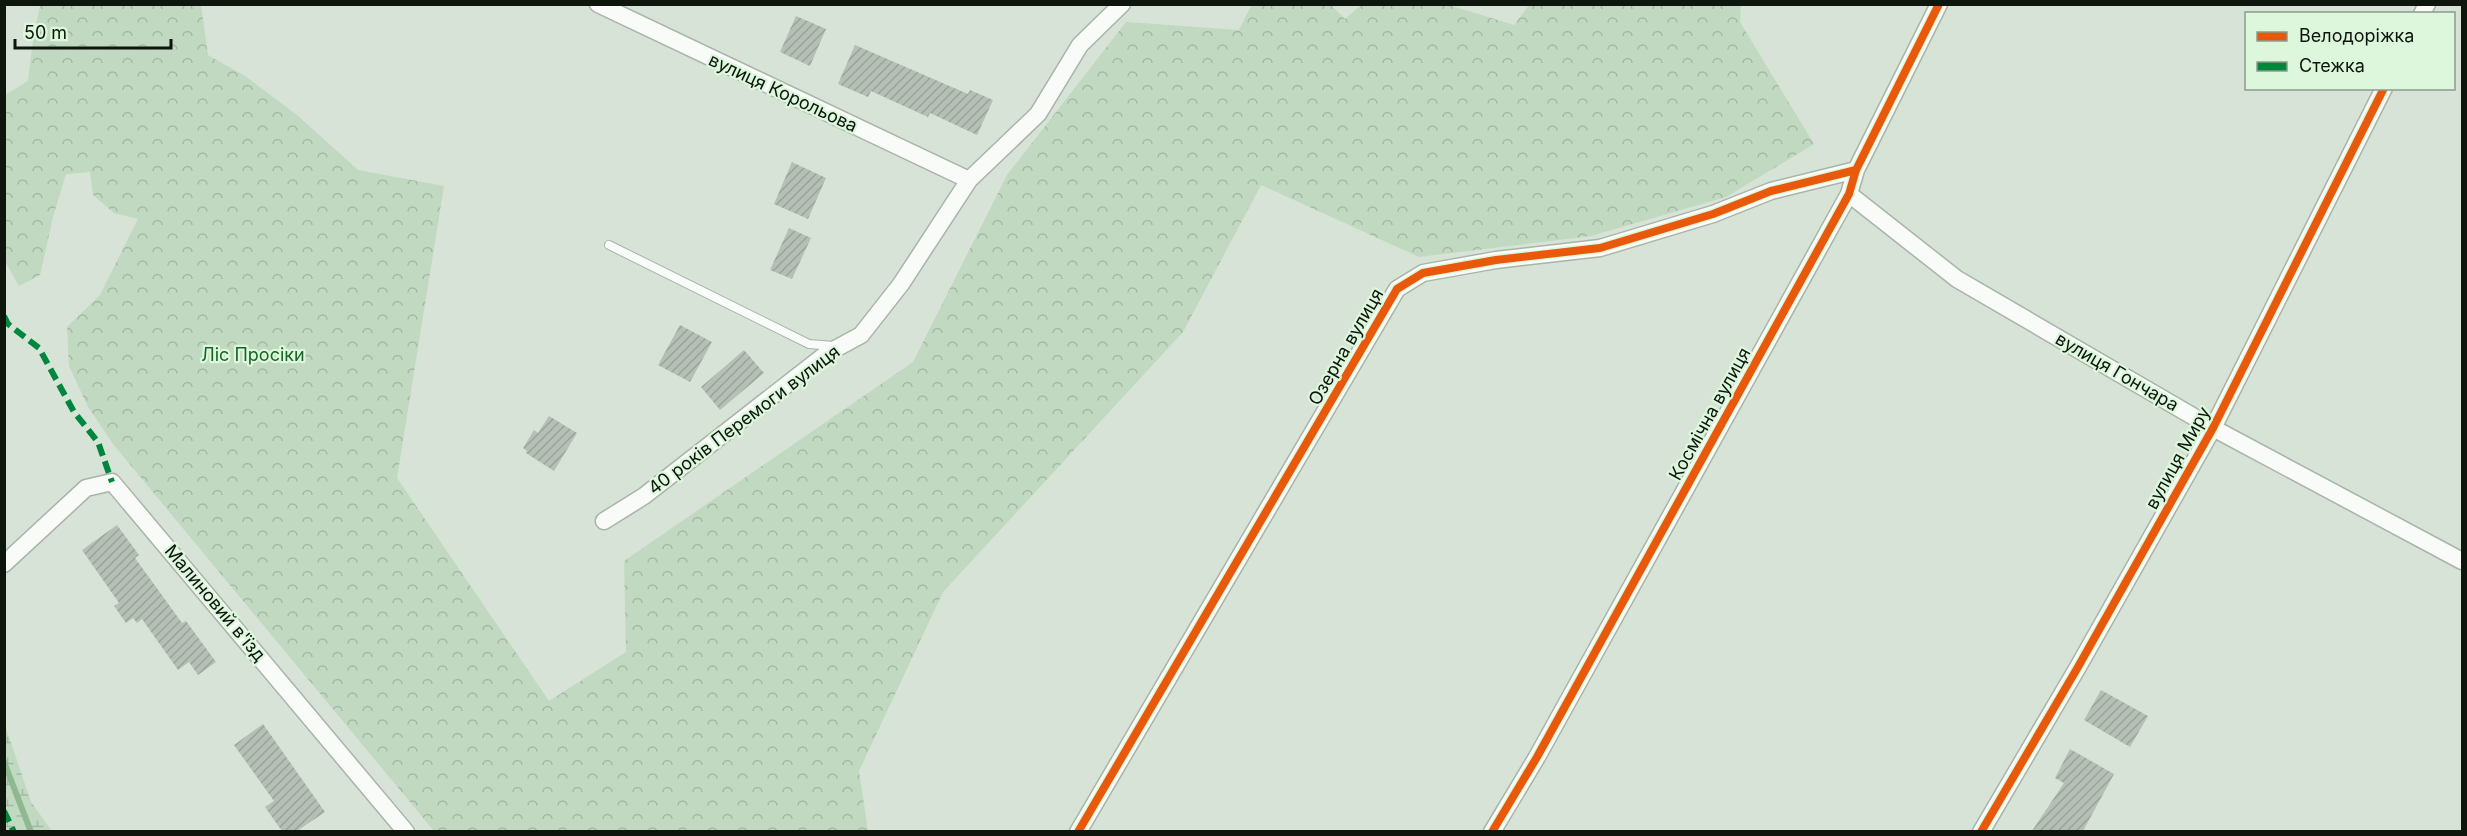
<svg xmlns="http://www.w3.org/2000/svg" width="2467" height="836" font-family="Inter,sans-serif">
<style>
.forest{fill:url(#forest-crowns)}
.wetland{fill:url(#wetland-marsh)}
.lines{fill:none;stroke-linecap:round;stroke-linejoin:round}
.stream{stroke:#8eb88f;stroke-width:6}
.building{fill:url(#building-hatch)}
.lane-casing{stroke:#a9b4a9;stroke-width:10}
.street-casing{stroke:#a9b4a9;stroke-width:19}
.lane{stroke:#f9fbf9;stroke-width:8}
.street{stroke:#f9fbf9;stroke-width:16}
.quiet{stroke:#00873e;stroke-width:6;stroke-dasharray:12 6;stroke-linecap:butt}
.cycleway-casing{stroke:#ddf7dd;stroke-width:11}
.cycleway{stroke:#e8590c;stroke-width:8}
.labels{text-anchor:middle;stroke-width:4.5;stroke-linejoin:round;paint-order:stroke}
.street-label{font-size:18px;fill:#0d150d;stroke:#ddf7dd}
.park-label{font-size:18px;fill:#166522;stroke:#ddf7dd}
</style>
<defs>
<pattern id="forest-crowns" width="20" height="18" patternUnits="userSpaceOnUse" patternTransform="scale(1.5)"><rect width="20" height="18" fill="#c0d9c0"/><path d="M2 6a3 3 0 1 1 6 0M12 15a3 3 0 1 1 6 0" fill="none" stroke="#a4b9a4"/></pattern>
<pattern id="wetland-marsh" width="20" height="14" patternUnits="userSpaceOnUse" patternTransform="scale(1.5)"><rect width="20" height="14" fill="#c0d9c0"/><path d="M1 5h8M5 5V1M11 12h8M15 12V8" fill="none" stroke="#a4b9a4"/></pattern>
<pattern id="building-hatch" width="6" height="6" patternUnits="userSpaceOnUse" patternTransform="scale(1.5)"><rect width="6" height="6" fill="#b5bfb5"/><path d="M-1 1l2-2M0 6l6-6M5 7l2-2" fill="none" stroke="#9aa39a"/></pattern>
</defs>
<rect width="100%" height="100%" fill="#d6e3d6"/>
<path class="forest" d="M1252,4L1331,5L1345,19L1361,5H1449L1514,25L1529,5H1741L1740,22L1814,144L1726,197L1591,236L1419,257L1261,185L1183,332L943,592L859,771L868,831H434L113,444L87,405L69,366L67,327L100,295L138,219L114,213L93,195L90,172L66,174L53,217L40,275L19,286L5,261V95L28,81L33,41L40,5H201L208,55L245,76L297,115L358,170L444,186L397,478L549,701L626,652L624,561L913,362L1007,175L1126,22L1239,30Z"/>
<path class="wetland" d="M5,725L31,802L52,831H5Z"/>
<g class="lines">
<path class="stream" d="M4,762L31,832"/>
</g>
<path class="building" d="M796,16L826,29L810,66L780,52Z
M855,45L968,94L970,90L993,100L977,135L930,113L928,117L871,91L868,97L838,84Z
M792,162L826,178L808,219L774,204Z
M789,228L811,238L792,279L770,270Z
M680,325L712,342L690,382L658,365Z
M744,350L764,373L720,410L701,387Z
M549,416L577,433L554,471L526,453L527,451L523,448L534,430L538,433Z
M117,525L139,555L135,558L182,623L186,621L216,662L198,675L189,662L178,670L142,619L137,623L133,618L126,623L114,606L119,603L82,550Z
M2101,690L2148,716L2130,747L2084,720Z
M263,724L325,812L297,831H282L265,807L274,801L234,745Z
M2070,749L2114,774L2083,831H2032L2064,783L2055,778Z"/>
<g class="lines">
<defs>
<path id="lane" d="M609,245L809,344L834,346"/>
<path id="street" d="M598,4L969,180
M2422,14L2427,4
M1849,194L1957,279L2213,428L2462,561
M604,521L644,496L826,354L861,335L901,284L969,180L1038,114L1080,45L1122,4
M4,564L86,488L112,482L406,832
M1078,832L1397,289L1423,273L1496,260L1600,248L1713,214L1771,191L1856,170
M1492,832L1537,757L1849,194L1856,170L1939,4
M1981,832L2078,667L2213,428L2384,88"/>
</defs>
<use href="#lane" class="lane-casing"/>
<use href="#street" class="street-casing"/>
<use href="#lane" class="lane"/>
<use href="#street" class="street"/>
<path class="quiet" d="M4,316L8,324L39,348L74,412L98,442L112,482
M4,811L14,832"/>
<defs>
<path id="cycleway" d="M1078,832L1397,289L1423,273L1496,260L1600,248L1713,214L1771,191L1856,170
M1492,832L1537,757L1849,194L1856,170L1939,4
M1981,832L2078,667L2213,428L2384,88"/>
</defs>
<use href="#cycleway" class="cycleway-casing"/>
<use href="#cycleway" class="cycleway"/>
</g>
<g class="labels">
<g class="street-label">
<text transform="translate(783 93) rotate(25)" y="6">вулиця Корольова</text>
<text transform="translate(1346 347) rotate(-60)" y="6">Озерна вулиця</text>
<text transform="translate(2117 372) rotate(30)" y="6">вулиця Гончара</text>
<text transform="translate(1710 414) rotate(-61)" y="6">Космічна вулиця</text>
<text transform="translate(744 420) rotate(-37)" y="6">40 років Перемоги вулиця</text>
<text transform="translate(2178 458) rotate(-61)" y="6">вулиця Миру</text>
<text transform="translate(215 603) rotate(50)" y="6">Малиновий в'їзд</text>
</g>
<g class="park-label">
<text x="253" y="361">Ліс Просіки</text>
</g>
</g>
<rect width="2467" height="836" fill="none" stroke="#0d150d" stroke-width="12"/>
<rect x="2245" y="12" width="210" height="78" fill="#ddf7dd" stroke="#8a9d8a" stroke-width="1.5"/>
<rect x="2257" y="32" width="30" height="9" fill="#e8590c" stroke="#8a9d8a" stroke-width="1.5"/>
<text x="2299" y="42" font-size="18" fill="#0d150d">Велодоріжка</text>
<rect x="2257" y="62" width="30" height="9" fill="#00873e" stroke="#8a9d8a" stroke-width="1.5"/>
<text x="2299" y="72" font-size="18" fill="#0d150d">Стежка</text>
<path d="M15 39v9h156v-9" fill="none" stroke="#0d150d" stroke-width="3"/>
<text x="24" y="39" font-size="18" fill="#0d150d" stroke="#ddf7dd" stroke-width="4.5" paint-order="stroke">50 m</text>
</svg>
